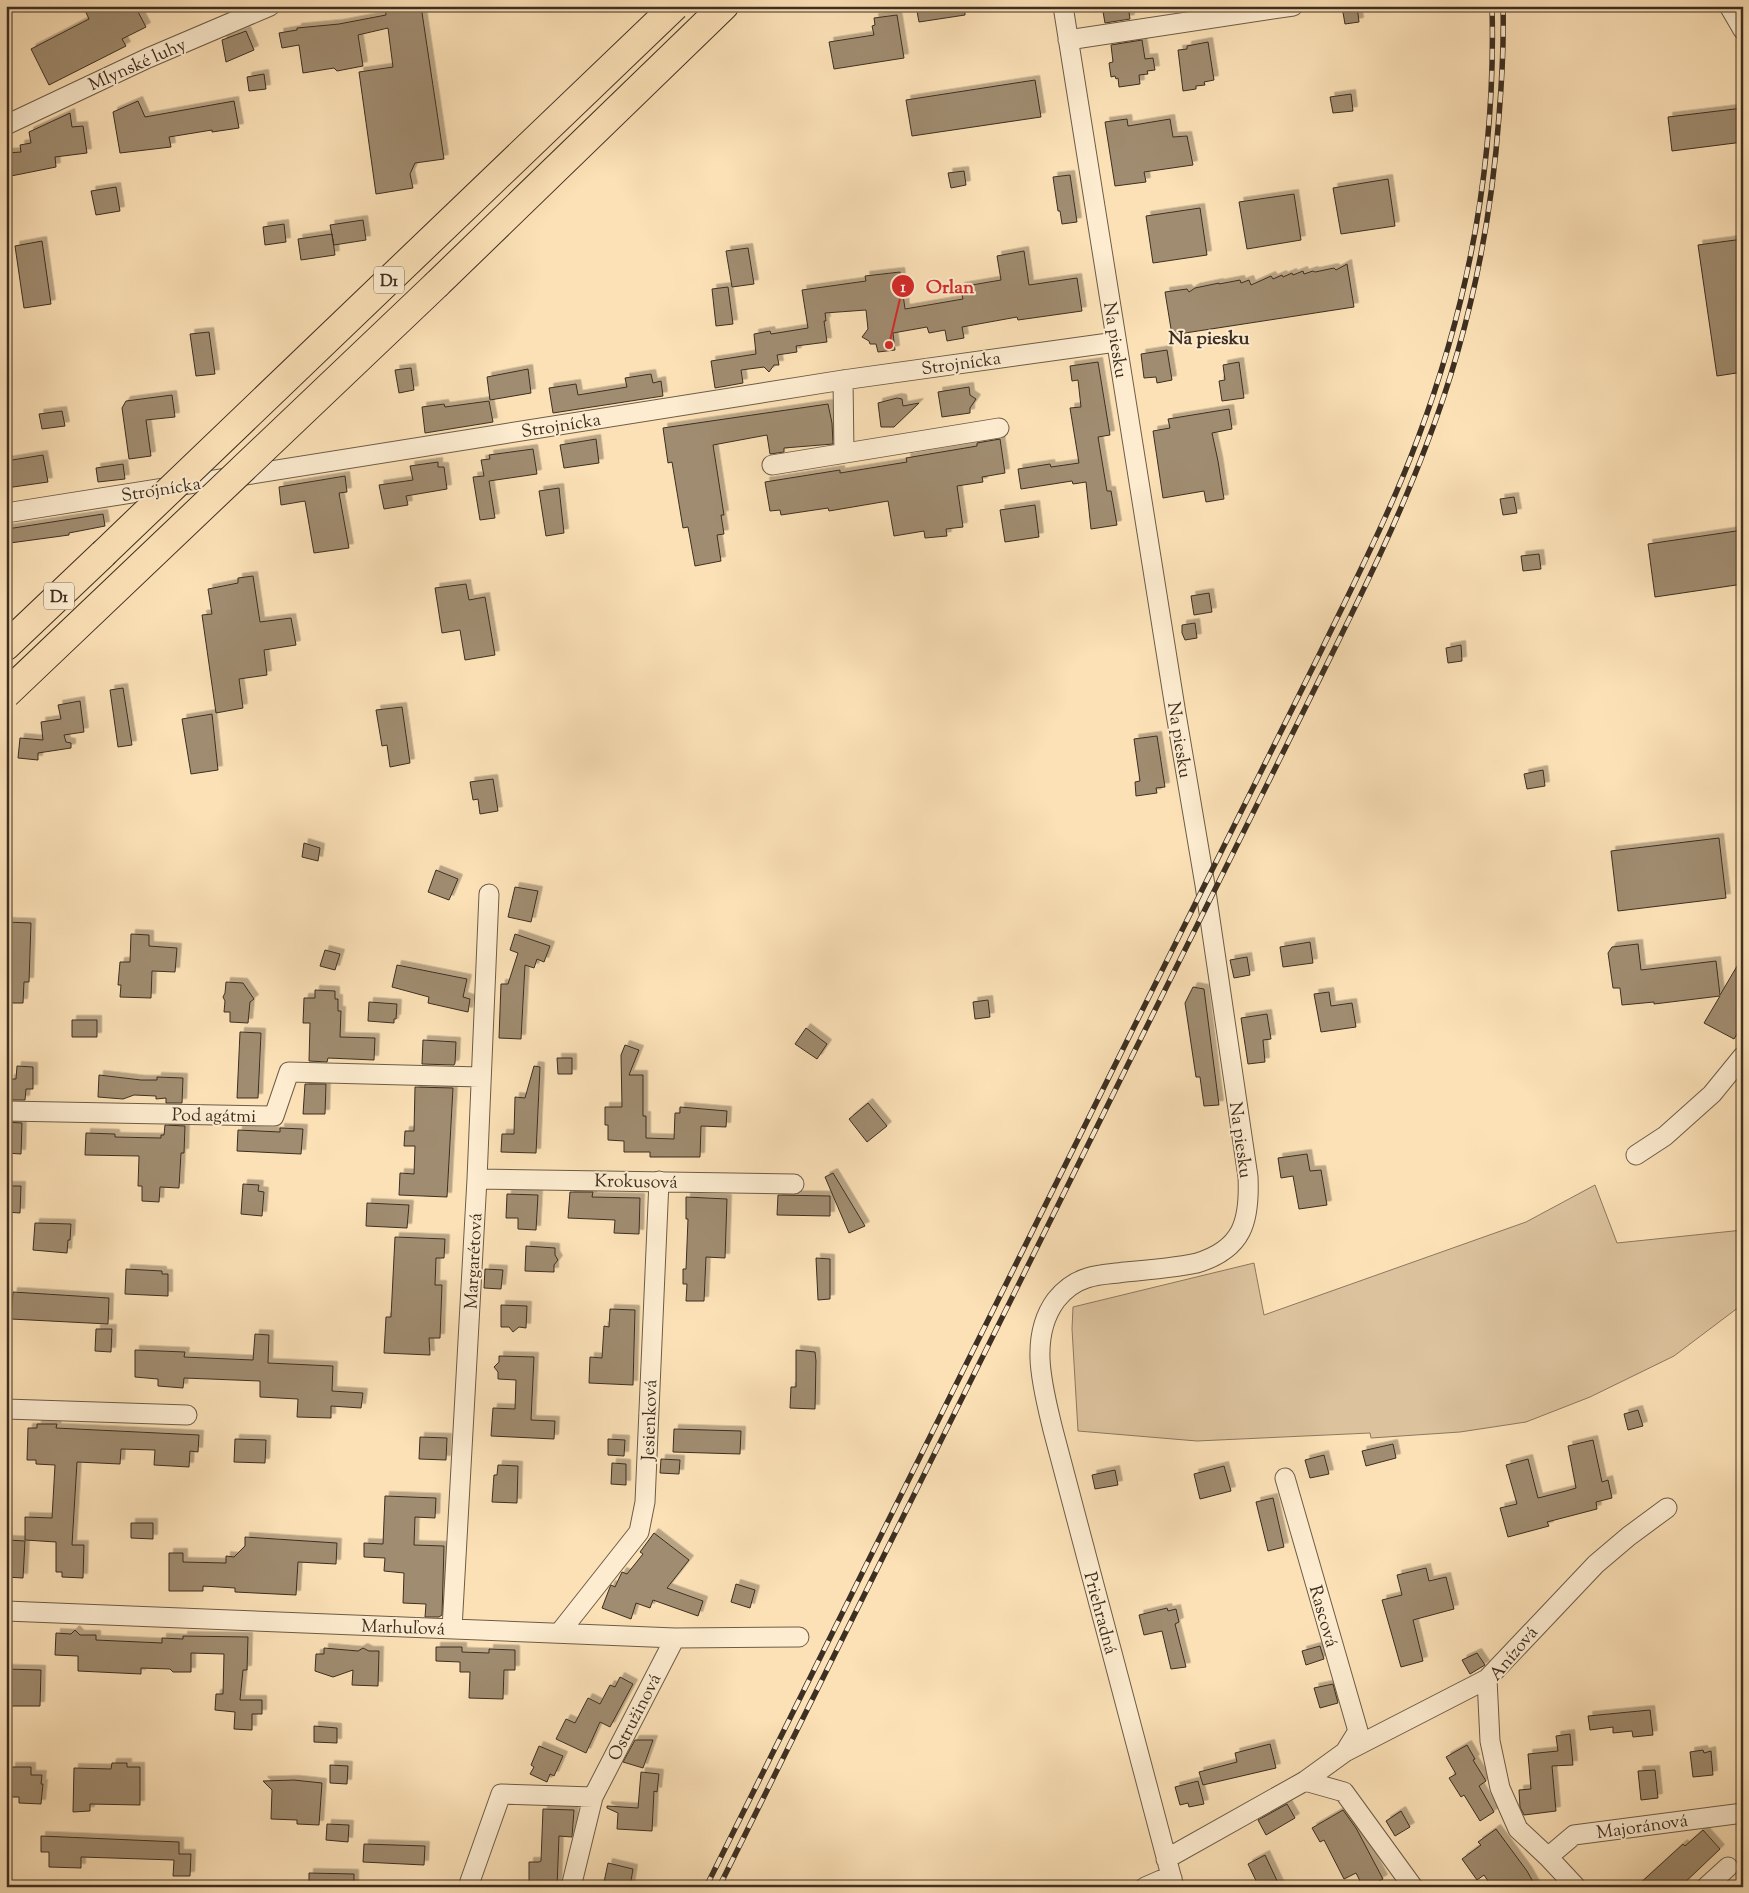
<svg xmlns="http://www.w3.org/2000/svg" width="1749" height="1893" font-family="'Sorts Mill Goudy',serif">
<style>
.green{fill:#dcc39e;stroke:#8c7960}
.building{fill:#a08c6f;stroke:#3d2f21;filter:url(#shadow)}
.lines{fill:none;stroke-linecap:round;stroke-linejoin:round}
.street-casing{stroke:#6d5c46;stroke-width:21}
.highway-casing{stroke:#3d2f21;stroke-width:30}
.street{stroke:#fdecd0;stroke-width:19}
.highway{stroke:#fce1b7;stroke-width:28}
.rail-casing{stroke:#3d2f21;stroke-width:5.5}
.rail{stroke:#fdecd0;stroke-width:4;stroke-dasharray:11;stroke-linecap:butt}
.highway-bridge-casing{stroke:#3d2f21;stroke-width:30;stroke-linecap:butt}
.highway-bridge{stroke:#fce1b7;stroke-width:28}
.labels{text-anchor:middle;stroke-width:4;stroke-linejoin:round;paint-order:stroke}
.shield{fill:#fdecd0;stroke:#776856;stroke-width:1}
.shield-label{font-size:16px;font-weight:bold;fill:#3d2f21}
.street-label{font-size:18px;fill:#3d2f21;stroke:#fdecd0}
.neighbourhood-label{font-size:19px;font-weight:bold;fill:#3d2f21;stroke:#fdecd0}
.leader{fill:none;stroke:#d62828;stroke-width:2}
.callout-dot{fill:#d62828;stroke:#fdecd0;stroke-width:2}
.mark-label{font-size:15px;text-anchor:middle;font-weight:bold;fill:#fff}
.callout-label{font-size:19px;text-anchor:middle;font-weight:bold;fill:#d62828;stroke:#fdecd0;stroke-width:4;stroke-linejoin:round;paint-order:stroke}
</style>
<defs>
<filter id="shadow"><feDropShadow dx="4.5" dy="-4.5" stdDeviation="0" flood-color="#0004"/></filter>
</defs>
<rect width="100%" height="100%" fill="#fce1b7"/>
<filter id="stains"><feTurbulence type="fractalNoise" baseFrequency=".004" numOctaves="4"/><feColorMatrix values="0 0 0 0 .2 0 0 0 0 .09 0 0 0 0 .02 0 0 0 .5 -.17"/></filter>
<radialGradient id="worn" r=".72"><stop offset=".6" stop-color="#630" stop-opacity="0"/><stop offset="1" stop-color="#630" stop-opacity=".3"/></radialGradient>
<path class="green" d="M1595,1185L1617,1243L1743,1230V1304L1674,1356L1590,1397L1526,1422L1460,1432L1371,1438L1370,1433L1197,1441L1078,1431L1072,1329L1073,1307L1254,1263L1264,1315L1526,1222Z"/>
<path class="building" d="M83,6H135L146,27L122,39L126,46L49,85L31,49L89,19Z
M385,6H421L444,159L415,163L410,174L413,188L376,194L359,72L393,67L388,28L358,35L363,66L337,71L334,68L303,73L299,45L282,48L279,33L297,30V28L339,24L386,15Z
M916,6H965V15L919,22Z
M1102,6H1128L1130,19L1105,23Z
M1357,6L1359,22L1345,24L1342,7Z
M897,15L904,58L834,69L829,42L874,35L872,26L875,25L874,18Z
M246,31L254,50L226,62L222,40Z
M1142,40L1145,59L1153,58L1155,70L1147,71L1148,74L1139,75L1140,84L1119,87L1118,78L1116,79L1115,76L1111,77L1109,63L1113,62L1111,45Z
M1208,42L1214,80L1204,82L1205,85L1196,86V89L1183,91L1178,50L1187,49V46Z
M264,74L266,89L249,91L247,77Z
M1035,80L1041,117L912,136L906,100Z
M1351,94L1353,111L1333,113L1330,97Z
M138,101L145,117L234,101L239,128L212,132V130L169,137L171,147L120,153L113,112Z
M1743,108V142L1672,151L1668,117Z
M70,113L72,127L83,126L87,153L55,157L56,167L6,177V153L21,152L20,145L31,143L29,132Z
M1127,119L1128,126L1170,119L1173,137L1187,136L1193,165L1144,172L1146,182L1115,186L1105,122Z
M964,171L966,185L951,188L948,173Z
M1070,175L1077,222L1062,224L1060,211H1058L1053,177Z
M1388,179L1395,226L1341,234L1333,188Z
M116,187L120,211L96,215L91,191Z
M1294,194L1301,240L1247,249L1239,202Z
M1200,208L1207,255L1153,263L1146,216Z
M363,220L366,240L334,245L330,225Z
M284,224L286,242L265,245L263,227Z
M332,234L335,255L301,260L298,239Z
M1743,239V372L1717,376L1698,245Z
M42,241L51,304L24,308L15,246Z
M748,248L754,284L732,287L726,251Z
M1024,251L1029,285L1077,278L1082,311L1018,320L1017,317L962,327L964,338L947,341L945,330L929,333L927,327L893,333L895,350L878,352L876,344H870L869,341L862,337L868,329L866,310L825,313L826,321H824L827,342L796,346L797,352L777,355L779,365H774L769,372L764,367L741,370L743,383L715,388L711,361L756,354L754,334L770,331L771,334L808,328L802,290L866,281L865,276L900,272L905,309L963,299L960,287L1001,280L997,256Z
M1347,264L1354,307L1172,335L1165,292L1187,289L1189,292L1195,288L1219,283V284L1240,280L1241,283L1249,280L1251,285L1271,276L1273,279L1282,275L1283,277L1292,273L1293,275L1303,271L1304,274L1313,271L1315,272L1334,268L1336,270Z
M728,287L733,324L716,326L712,289Z
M209,332L215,374L196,376L190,334Z
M1167,350L1172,380L1157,383L1156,377L1144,378L1141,354Z
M1098,362L1110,435L1098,437L1107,491H1111L1117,525L1091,529L1086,482L1073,484L1072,481L1021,489L1018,469L1050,464L1051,467L1079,463L1070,408L1081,407L1078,380L1072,381L1070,366Z
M1239,362L1244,398L1222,401L1219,381L1225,380L1223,365Z
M411,368L414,390L399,393L395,370Z
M528,369L531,393L490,400L487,377Z
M651,374L653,383L661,381L663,396L553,413L549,388L576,384L578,395L627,387L625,378Z
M969,387L970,395L976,399L970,408V413L942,417L938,392Z
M172,395L175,417L146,420L151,456L129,459L122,408L126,401Z
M897,398L902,399L903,406L919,403L894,427H881L878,403Z
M489,401L493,422L425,433L422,407L444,404L445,407Z
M828,404L832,423L833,444L784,448V452L770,454L767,435L713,445L724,515H721L724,534L717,535L721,561L695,566L688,527L683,528L672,462L668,463L663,428Z
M1229,409L1232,429L1212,433L1218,461L1224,499L1206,502L1204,491L1163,498L1153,431L1170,428L1168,419Z
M62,411L65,426L42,429L39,414Z
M596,439L599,463L564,468L560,445Z
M1000,439L1005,473L982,477L983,482L957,486L963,527L946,529L947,536L925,538L924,531L894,536L888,501L829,511L828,508L781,515L780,510L770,511L765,482L840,470V473L907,462L906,458L977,446V443Z
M533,449L537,474L489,481L495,518L480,520L473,477L484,476L481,460L490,459L489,455Z
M43,455L48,482L6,488V461Z
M438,462V467H444L447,489L406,496L408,505L384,509L379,485L413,480L410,466Z
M123,464L125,479L98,482L96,468Z
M345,476L347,492L339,493L349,548L314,553L305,501L281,505L279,487Z
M559,488L564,533L546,536L539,491Z
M1514,497L1517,513L1503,515L1500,499Z
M1035,505L1039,537L1005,542L1000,510Z
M103,514L105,526L69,533V535L10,543L7,529Z
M1743,530V584L1655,597L1648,544Z
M1539,554L1541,569L1523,571L1521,556Z
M253,576L260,622L291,618L296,645L264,650L267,675L239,679L243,708L216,713L202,615L212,614L208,589L238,583V578Z
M466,584L469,600L485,597L495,655L465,660L460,630L442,633L435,588Z
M1209,593L1212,612L1194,615L1191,596Z
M1195,623L1197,638L1185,640L1182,633V625Z
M1461,645L1462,661L1448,663L1446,648Z
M123,688L132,745L118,747L110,690Z
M80,701L84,732L64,735L66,742L71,743V748L38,753V760L18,758L20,738L43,740L41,722L61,719L58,705Z
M402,707L410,763L390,767L387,745L382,746L376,710Z
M212,714L218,770L191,774L182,719Z
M1157,736L1165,787L1156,788L1157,793L1136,796L1135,782L1140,781L1134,739Z
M1543,770L1545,786L1527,789L1524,774Z
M493,779L498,811L480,814L478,799L473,800L470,782Z
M1719,838L1726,898L1618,911L1611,851Z
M304,843L320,848L318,861L302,857Z
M436,870L458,879L449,900L428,892Z
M515,887L538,891L531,922L508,917Z
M6,922L31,923L29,982H24L23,1003H6Z
M131,934L149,935V946L177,948L175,972L152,971L151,998L120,997L121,985H118L120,962H130Z
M515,934L550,946L544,962L537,959L534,968L525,965L521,1039L499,1038L501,984H508L518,953L510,950Z
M1310,942L1313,963L1283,967L1280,947Z
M1638,944L1641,970L1716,961L1720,995L1743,956V1024L1734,1039L1704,1023L1720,996L1654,1004V1002L1622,1005L1620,988H1613L1608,953L1612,947Z
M325,950L340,954L335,970L320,966Z
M1247,957L1250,975L1234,978L1230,960Z
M397,965L467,979L463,997L470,999L468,1012L428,1003L429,997L392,987Z
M226,982L243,983L254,999L250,1002L248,1023L230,1022V1012H224L225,1001L223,997L225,993Z
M1193,987L1204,989L1219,1105L1204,1106L1200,1077H1196L1185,1003Z
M315,990L335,991V999H338V1011H341L340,1037L375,1038L374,1060L328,1058L327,1062L309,1061L310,1023H303L304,998H315Z
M1329,992L1331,1006L1352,1003L1356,1027L1321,1032L1314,994Z
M988,1000L990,1017L975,1019L973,1002Z
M369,1002L397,1004L396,1019H394V1023L368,1021Z
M1267,1014L1271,1039L1263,1040L1265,1062L1248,1064L1241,1018Z
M72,1020H97V1037H72Z
M806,1028L827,1044L817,1059L795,1044Z
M240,1032L261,1033L258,1098H237Z
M423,1040L456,1042L455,1063L454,1065L422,1064Z
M625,1045L639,1050L629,1075H643V1116H646V1138L674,1139L675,1113H680V1107L727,1111L726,1127L701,1126L700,1157H650V1152H624V1141L608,1140V1125H605V1107H622L621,1055Z
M557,1058H572V1074H558Z
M17,1066L33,1067V1089H26L25,1100H9L10,1079H16Z
M534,1066L540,1067L536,1153L501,1152L502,1134H514L515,1097L525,1098Z
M99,1075L141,1080H157V1077L183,1078L182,1103H166V1098L156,1099V1096L134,1095L123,1099L98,1097Z
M305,1084H326L325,1114H303Z
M415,1087L453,1088L447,1197L399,1195L400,1173L414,1174L415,1146H404L405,1131H414Z
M868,1103L887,1126L867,1142L849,1119Z
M6,1122L22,1123L21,1154L6,1153Z
M165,1125L185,1126L184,1153H181L179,1188L160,1187L159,1202L142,1201V1186H138L139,1156L85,1155L86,1133L115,1134V1137L161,1138V1135H164Z
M280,1128L303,1129L301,1154L237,1151L238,1130L280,1132Z
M1307,1154L1310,1171L1321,1170L1327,1205L1299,1209L1293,1176L1281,1178L1278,1158Z
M833,1173L865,1226L849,1233L825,1177Z
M243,1184L259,1185L258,1191L264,1192L262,1216L241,1214Z
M6,1186H21L20,1213L6,1212Z
M570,1192H593L592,1197L640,1198L639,1234L614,1233L615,1220L568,1218Z
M507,1194L538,1195L536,1230L518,1229V1218H506Z
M778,1195L830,1196V1216L777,1215Z
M686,1197L727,1199L725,1258L706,1257L704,1301H686L687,1284H683V1269H686L688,1219H686Z
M367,1203L409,1205L407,1228L366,1226Z
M35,1223L71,1224L70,1240H68L67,1253L33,1250Z
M395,1237L445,1239L444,1258H436L435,1285H442L440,1338H429L430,1355L384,1353L386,1317H391Z
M526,1246L555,1248V1255L558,1260L554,1265V1272L525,1271Z
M816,1258L830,1259V1299L818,1300Z
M126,1269L162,1271V1274H168V1296L125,1294Z
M485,1269L503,1270L501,1289L484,1288Z
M13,1292L109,1298L108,1324L11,1319Z
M501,1305L527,1306L526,1328L519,1327L513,1332L509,1327H501Z
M610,1309L635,1310L633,1385L589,1383L590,1357L602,1358L604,1326L609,1327Z
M96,1329H112L111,1352L95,1351Z
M255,1334L269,1335L268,1363L333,1366L332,1391L363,1393L361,1408L331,1406V1418L297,1417L298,1399L260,1397V1381L184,1378L183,1388L158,1386V1379L135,1377V1350L185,1352L184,1357L253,1360Z
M796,1350L815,1352L816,1361L815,1409L790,1408L791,1387H796Z
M499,1356L534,1357L531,1420L555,1421L554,1439L491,1436L493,1408L515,1409L516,1380L498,1379V1372L494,1367L499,1362Z
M1638,1410L1643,1426L1628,1430L1624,1414Z
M37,1424H57L56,1428L199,1435L198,1452L190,1451L189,1467L154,1465L155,1450L121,1449L120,1464L77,1462L72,1545H84L83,1578L62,1577V1572H56V1542L25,1540V1517L52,1518L55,1465L36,1464V1460H27L28,1428H37Z
M674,1429L741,1431L740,1454L673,1452Z
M420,1437L447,1438L446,1460L419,1459Z
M235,1439L266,1440L265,1463L234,1462Z
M608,1439L625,1440L624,1456L608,1455Z
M1593,1440L1602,1482L1608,1480L1612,1498L1596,1502L1597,1509L1547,1522L1549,1526L1508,1537L1500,1508L1517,1504L1506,1465L1528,1459L1538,1498L1566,1491L1576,1488L1568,1446Z
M1393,1444L1396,1458L1366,1466L1362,1451Z
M1324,1455L1329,1474L1310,1478L1305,1460Z
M661,1459L680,1460L679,1474L660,1473Z
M612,1463L626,1464V1485L611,1484Z
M498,1465L518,1466L517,1503L492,1502L494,1475H497Z
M1224,1466L1231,1491L1200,1499L1194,1474Z
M1115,1470L1118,1485L1095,1489L1092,1475Z
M385,1496L436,1498L435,1518L415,1517L414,1545L444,1546L442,1615L439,1617H425L426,1604L403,1603L404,1573L384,1571L385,1558L364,1557V1543L383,1544Z
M1273,1498L1284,1547L1268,1551L1256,1502Z
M131,1523H153V1539L131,1538Z
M654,1533L689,1560L667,1588L703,1601L698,1616L653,1600L650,1608L636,1603L631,1619L602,1608L610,1587L611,1585L615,1587L622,1572L627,1574L643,1554L640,1552Z
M245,1537L337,1543L336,1564L298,1562L296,1595L235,1592V1588L203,1586V1591H169V1553H183V1562L226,1563V1556L234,1557L245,1546Z
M8,1540L25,1541L23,1578L6,1577V1546H8Z
M1426,1568L1429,1581L1446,1577L1454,1609L1413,1620L1423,1661L1401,1667L1382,1600L1402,1595L1397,1575Z
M736,1584L755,1590L750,1608L731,1602Z
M1167,1608L1168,1611L1176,1609L1179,1622L1175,1624L1186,1667L1171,1669L1162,1631L1144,1635L1139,1615Z
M75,1630L80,1635H96V1640L162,1643V1638L183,1639V1636L248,1637L247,1670H243L240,1700H262V1714H252V1730L234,1729L235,1712L215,1710L216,1694H223L224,1654L191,1653V1672H173L170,1669L141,1668V1674L78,1671V1656L55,1655L56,1633L71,1634Z
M1320,1646L1324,1659L1306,1665L1302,1651Z
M436,1647H462V1652L489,1653V1649L515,1650V1670H504L503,1699L469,1698L470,1672H460V1662L436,1661Z
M324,1648L358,1651L363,1648L369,1651H379L378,1686L352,1685L353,1670L333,1677L315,1671L316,1654H324Z
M1477,1653L1485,1665L1470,1674L1462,1660Z
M6,1669L41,1670L40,1706H6Z
M620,1677L633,1684L610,1727L600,1722L586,1753L556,1739L566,1719L575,1723L588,1698L600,1704L610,1685L615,1687Z
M1333,1684L1338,1703L1320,1708L1314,1688Z
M1650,1710L1653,1735L1633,1737L1632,1731L1613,1733V1727L1590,1730L1588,1716Z
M314,1726L337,1728V1743L314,1742Z
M1570,1734L1573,1765L1552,1766L1556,1811L1524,1815L1520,1807L1519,1790L1531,1789L1528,1754L1558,1751L1556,1736Z
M635,1740H653L643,1768L623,1762Z
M1270,1744L1276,1768L1203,1785L1199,1772L1237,1762L1235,1753Z
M1467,1745L1475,1759L1473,1760L1486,1781L1479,1786L1494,1812L1480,1821L1464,1795L1461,1797L1449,1778L1456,1774L1446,1757Z
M539,1746L563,1756L554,1776L550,1774L547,1782L530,1774L534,1767L531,1765Z
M1703,1750L1704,1753L1711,1751L1713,1775L1693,1777L1690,1752Z
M112,1763H127V1767H140V1805L90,1804V1811L73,1812L74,1768L111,1769Z
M330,1765L348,1766L347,1784L330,1783Z
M11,1767H31V1775H42L41,1784H43L41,1804L19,1803V1797H6V1778L11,1773Z
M1655,1770L1658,1798L1641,1800L1638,1771Z
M641,1772L659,1774L657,1792L654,1791L652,1831L617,1829L618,1813L607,1808V1806L638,1808Z
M294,1780L322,1783L319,1825L297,1824V1820L271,1819L272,1790L263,1781Z
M1198,1781L1204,1804L1189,1807L1188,1803L1180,1805L1175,1787Z
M1287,1804L1295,1818L1266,1835L1258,1820Z
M543,1809L574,1810L572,1837L559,1836L557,1887H529V1862H539L541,1861Z
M1343,1810L1356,1828L1383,1879L1368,1887H1363L1356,1873L1344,1879L1324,1840L1320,1842L1312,1828Z
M1401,1811L1410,1827L1395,1836L1386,1821Z
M327,1824L349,1825L348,1842L326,1840Z
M1496,1829L1527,1871L1536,1887H1492L1484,1875L1477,1880L1462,1859L1481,1845L1478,1842Z
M1703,1830L1720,1849L1680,1887H1636L1683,1844L1685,1846Z
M41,1836L179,1842V1854H191L190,1876H173L174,1860L81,1857V1868L49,1867V1852H41Z
M364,1844L425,1846L424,1865L363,1862Z
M1265,1855L1280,1887H1259L1248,1864Z
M608,1863L633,1869L630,1887H603Z
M309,1873L354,1874V1887H309Z"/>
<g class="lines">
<defs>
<path id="street" d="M1063,6L1176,714L1205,885L1248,1177C1250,1221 1243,1249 1197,1263C1173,1268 1149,1270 1125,1272C1112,1274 1099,1274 1087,1278C1074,1282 1064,1290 1056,1300C1028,1338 1043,1388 1053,1430L1174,1887
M1729,6L1743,30
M1068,40L1293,6
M6,125L148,58L270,6
M843,380L844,453
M772,465L999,428
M6,513L843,380L1116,342
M6,1111L274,1116L289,1072L480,1077
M1636,1155L1665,1136L1712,1094L1743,1056
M477,1179L794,1184
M6,1409L187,1415
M1285,1478L1358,1731L1345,1752
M6,1611L675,1638L799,1637
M452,1629L477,1179L489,894
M560,1632L639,1532L645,1502L659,1181
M1487,1679L1490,1741L1500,1788L1518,1829L1548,1857L1576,1887
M1305,1781L1344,1792L1413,1887
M1548,1857L1574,1835L1743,1813
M1166,1859L1305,1781L1345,1752L1487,1679L1596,1564L1629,1536L1667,1508
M468,1887L501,1794L593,1797
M571,1887L593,1797L675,1638
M1145,1887L1161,1880L1172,1878
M1706,1887L1728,1867"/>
<path id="highway" d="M437,284L724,6
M6,646L103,554"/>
</defs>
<use href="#street" class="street-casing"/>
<use href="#highway" class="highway-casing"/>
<use href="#street" class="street"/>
<use href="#highway" class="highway"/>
<defs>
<path id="rail" d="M706,1887L1321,651C1355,581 1391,511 1418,438C1470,300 1496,154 1492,6
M719,1887L1331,656C1365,587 1399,518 1426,446C1467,340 1491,229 1499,116C1502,79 1504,43 1503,6"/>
</defs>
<use href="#rail" class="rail-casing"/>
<use href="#rail" class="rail"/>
<defs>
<path id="highway-bridge" d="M103,554L675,6
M6,694L437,284"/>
</defs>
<use href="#highway-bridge" class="highway-bridge-casing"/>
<use href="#highway-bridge" class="highway-bridge"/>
</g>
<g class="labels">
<g class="shield">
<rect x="374" y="266.5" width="30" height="27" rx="4"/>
<rect x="44" y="582.5" width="30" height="27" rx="4"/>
</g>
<g class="shield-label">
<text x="389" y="286">D1</text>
<text x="59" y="602">D1</text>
</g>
<g class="street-label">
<text transform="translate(137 64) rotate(-24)" y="6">Mlynské luhy</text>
<text transform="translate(1116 340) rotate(81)" y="6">Na piesku</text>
<text transform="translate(961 363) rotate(-8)" y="6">Strojnícka</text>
<text transform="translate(561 425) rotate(-9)" y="6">Strojnícka</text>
<text transform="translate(161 489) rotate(-9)" y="6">Strojnícka</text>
<text transform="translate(1180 740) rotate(81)" y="6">Na piesku</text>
<text transform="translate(214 1115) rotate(1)" y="6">Pod agátmi</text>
<text transform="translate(1241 1140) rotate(82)" y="6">Na piesku</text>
<text transform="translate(636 1181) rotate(1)" y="6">Krokusová</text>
<text transform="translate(473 1261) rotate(-87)" y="6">Margarétová</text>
<text transform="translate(649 1420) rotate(-88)" y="6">Jesienková</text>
<text transform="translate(1101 1613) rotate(75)" y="6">Priehradná</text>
<text transform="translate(1324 1616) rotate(74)" y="6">Rascová</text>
<text transform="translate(403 1627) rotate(2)" y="6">Marhuľová</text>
<text transform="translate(1513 1653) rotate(-50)" y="6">Anízová</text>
<text transform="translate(634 1717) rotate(-63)" y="6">Ostružinová</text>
<text transform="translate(1642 1826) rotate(-8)" y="6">Majoránová</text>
</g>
<g class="neighbourhood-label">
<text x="1209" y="344">Na piesku</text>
</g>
</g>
<path class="leader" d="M889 345L903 286"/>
<g class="callout-dot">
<circle cx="889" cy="345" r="5"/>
<circle cx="903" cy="286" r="12"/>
</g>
<g class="mark-label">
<text x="903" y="292">1</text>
</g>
<g class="callout-label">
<text x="950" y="293">Orlan</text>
</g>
<rect width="1749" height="1893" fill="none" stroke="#fce1b7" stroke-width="25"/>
<rect x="8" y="8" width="1734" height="1878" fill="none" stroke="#3d2f21" stroke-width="2.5"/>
<rect x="12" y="12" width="1724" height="1868" fill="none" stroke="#3d2f21"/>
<rect width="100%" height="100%" filter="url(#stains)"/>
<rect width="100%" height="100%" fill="url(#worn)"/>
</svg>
